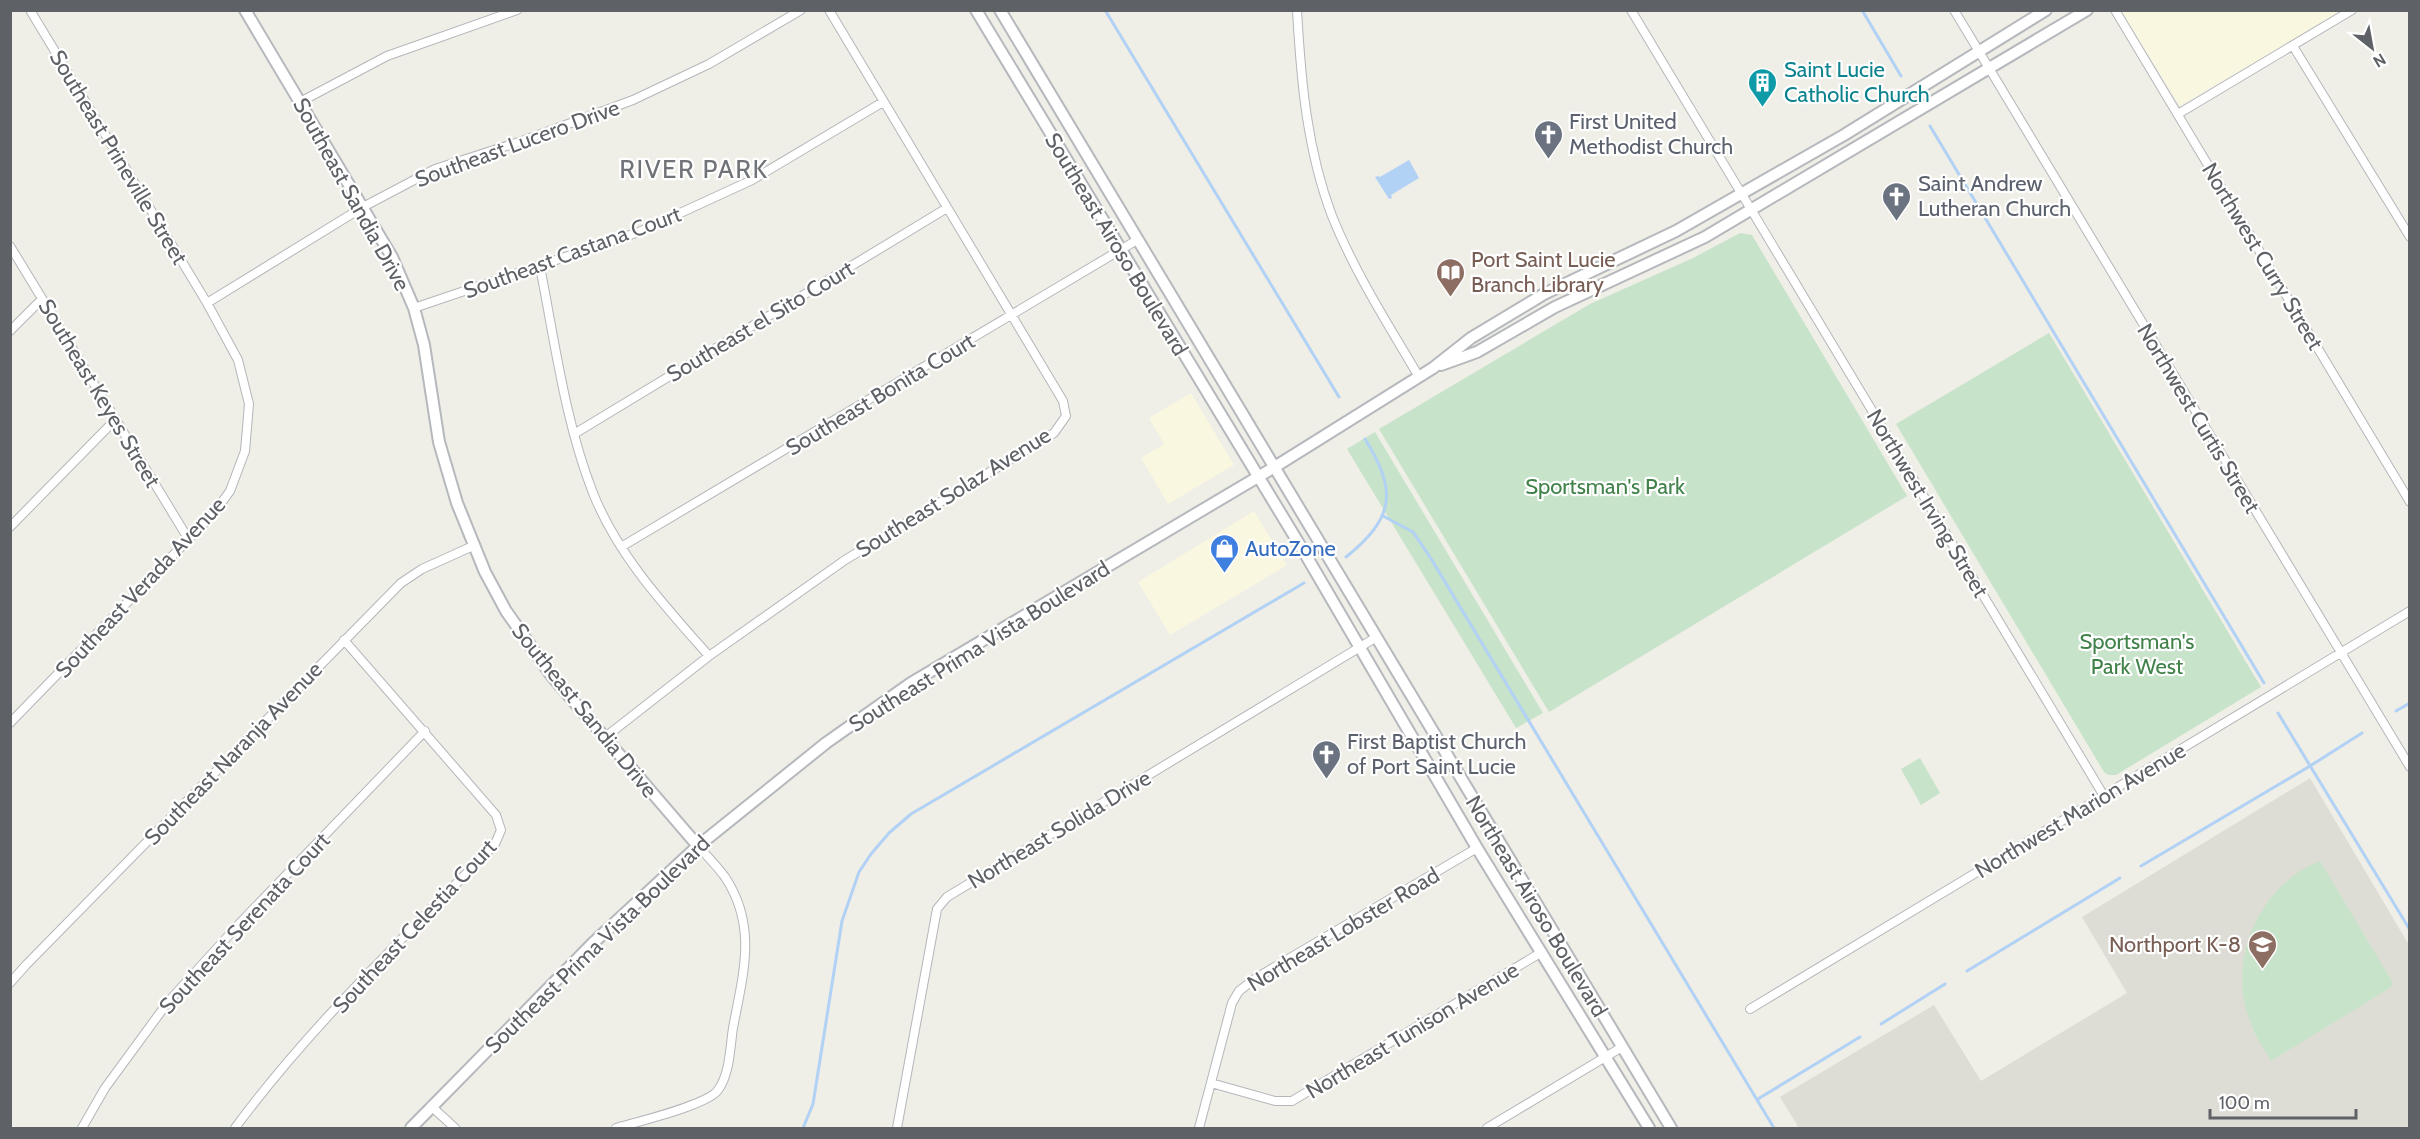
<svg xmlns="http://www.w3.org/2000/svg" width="2420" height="1139" font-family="Cabin,sans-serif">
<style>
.commercial{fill:#faf7e1}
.education{fill:#deddd5}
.green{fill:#c7e3ca}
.water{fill:#b1d1f5}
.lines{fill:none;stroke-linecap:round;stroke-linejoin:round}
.stream{stroke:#b1d1f5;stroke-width:3}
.street-casing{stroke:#b4b6ba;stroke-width:10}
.secondary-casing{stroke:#b5b8bc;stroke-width:14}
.street{stroke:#fff;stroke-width:8}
.secondary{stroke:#fff;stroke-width:10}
.labels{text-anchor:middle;stroke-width:4.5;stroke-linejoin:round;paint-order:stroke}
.culture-label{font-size:22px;fill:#0d838f;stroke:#fff;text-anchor:start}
.worship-label{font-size:22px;fill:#5b616d;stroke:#fff;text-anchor:start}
.street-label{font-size:22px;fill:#5e6165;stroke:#fff}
.education-label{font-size:22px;fill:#785e54;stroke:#fff;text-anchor:start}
.park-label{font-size:22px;fill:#41824a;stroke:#fff}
.shop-label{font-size:22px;fill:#366cbe;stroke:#fff;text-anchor:start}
.quarter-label{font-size:26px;letter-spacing:1.5px;fill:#707377;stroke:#fff}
</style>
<rect width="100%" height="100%" fill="#efeee7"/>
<path class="commercial" d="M2121,11H2341L2180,106Z
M1191,393L1234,465L1168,504L1141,458L1164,444L1149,418Z
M1254,511L1287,565L1170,635L1138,582Z"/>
<path class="education" d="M2310,778L2409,945V1128H1799L1780,1097L1934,1005L1981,1081L2127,993L2082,917Z"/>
<path class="green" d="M1740,233L1752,235L1907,496L1549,712L1379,429L1590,304L1693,258Z
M2049,333L2261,687L2116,775H2109L2104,772L1896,424Z
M1375,432L1543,713L1516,728L1347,449Z
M1920,758L1940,793L1921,805L1901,769Z
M2320,861L2393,983L2390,988L2271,1061C2261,1045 2252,1030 2247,1012C2229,953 2263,883 2320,861Z"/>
<path class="water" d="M1409,160L1419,178L1391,195L1392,198L1389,199L1375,177L1378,176L1380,177Z"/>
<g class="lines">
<path class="stream" d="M1105,10L1339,397
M1862,10L1901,76
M1930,126L2264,683
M1383,516L1413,532L1430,557L1774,1128
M1346,557C1394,518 1398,492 1365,439
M2396,711L2410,703
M2278,713L2410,930
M2141,866L2310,766L2362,733
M1967,971L2120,878
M1881,1024L1945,984
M1758,1099L1860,1037
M803,1128L813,1104L842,921L859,872L871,854L889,833L911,814L1304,583"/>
<defs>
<path id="street" d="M1297,10C1301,81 1307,150 1332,216C1355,273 1388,324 1419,377
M1631,10L2104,796
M1954,10L2410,767
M2115,10L2410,502
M2293,46L2410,237
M300,102L387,56L517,10
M2178,114L2352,10
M10,246L189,540
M540,267C555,342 565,422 593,493C618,556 665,606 709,656
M207,303L363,207L435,169L522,141L633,100L709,64L801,10
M414,308L639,232L752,180L883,102
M10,331L42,299
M574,434L947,208
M10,527L116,419
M621,547L1137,240
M10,723L214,513L230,491L245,451L249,404L238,360L207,303L30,10
M604,738L709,656L845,560L1054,433L1066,416L1063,401L829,10
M10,983L26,965L401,583L422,569L473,546
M1750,1009L2410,611
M1211,1083L1275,1101H1292L1542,952
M431,1106L455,1128
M82,1128L105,1088L168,1002L239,924L425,731
M235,1128C311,1025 406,936 495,844L501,830L496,815L344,640
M616,1128C636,1122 708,1105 718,1090C730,1074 730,1047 733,1028C743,974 758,927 725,877C717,866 707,856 698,846
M897,1128L937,909L947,897L1375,638
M1199,1128L1232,1003L1239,991L1256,978L1477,848
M1487,1128L1622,1047"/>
<path id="secondary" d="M245,10L392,257L414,308L424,345L439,442L457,503L485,572L506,611L551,675L698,846
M976,10L1304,552L1477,848L1649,1128
M1000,10L1671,1128
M1441,365L1477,352L1555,307L1705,237L2087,10
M411,1128L593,943L698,846L826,743L911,683L1273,468L1433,368L1471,338L1544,294L1676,231L1844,135L2046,10"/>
</defs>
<use href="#street" class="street-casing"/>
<use href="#secondary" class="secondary-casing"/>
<use href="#street" class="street"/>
<use href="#secondary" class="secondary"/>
</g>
<defs>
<symbol id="building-pin" viewBox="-11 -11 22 30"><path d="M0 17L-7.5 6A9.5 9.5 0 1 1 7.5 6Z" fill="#0f9aa8" stroke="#fff"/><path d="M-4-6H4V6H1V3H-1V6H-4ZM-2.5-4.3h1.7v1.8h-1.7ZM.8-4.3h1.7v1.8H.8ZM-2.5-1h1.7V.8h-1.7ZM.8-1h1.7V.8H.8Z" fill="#fff"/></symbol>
<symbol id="church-pin" viewBox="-11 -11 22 30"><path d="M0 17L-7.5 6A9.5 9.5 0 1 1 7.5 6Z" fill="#6b7280" stroke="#fff"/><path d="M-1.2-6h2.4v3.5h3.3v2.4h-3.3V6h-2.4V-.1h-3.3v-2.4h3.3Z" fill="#fff"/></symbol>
<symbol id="library-pin" viewBox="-11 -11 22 30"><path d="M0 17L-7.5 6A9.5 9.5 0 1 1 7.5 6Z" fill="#8d6e63" stroke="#fff"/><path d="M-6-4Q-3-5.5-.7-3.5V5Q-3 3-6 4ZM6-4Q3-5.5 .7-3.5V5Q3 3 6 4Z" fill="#fff"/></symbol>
<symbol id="shop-pin" viewBox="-11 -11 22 30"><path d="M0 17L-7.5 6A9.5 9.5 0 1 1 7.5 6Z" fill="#3f7fe0" stroke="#fff"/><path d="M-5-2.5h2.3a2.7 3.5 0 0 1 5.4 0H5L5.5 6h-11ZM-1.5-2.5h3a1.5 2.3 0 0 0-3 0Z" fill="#fff"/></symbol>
<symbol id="school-pin" viewBox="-11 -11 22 30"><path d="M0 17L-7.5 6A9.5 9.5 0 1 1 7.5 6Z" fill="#8d6e63" stroke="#fff"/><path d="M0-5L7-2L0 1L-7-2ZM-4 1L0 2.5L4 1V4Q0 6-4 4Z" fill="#fff"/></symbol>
</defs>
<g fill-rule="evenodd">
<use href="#building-pin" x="1746" y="66" width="33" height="45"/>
<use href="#church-pin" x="1532" y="118" width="33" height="45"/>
<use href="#church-pin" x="1880" y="180" width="33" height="45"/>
<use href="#library-pin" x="1434" y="256" width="33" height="45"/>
<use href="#shop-pin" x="1208" y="532" width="33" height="45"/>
<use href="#church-pin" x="1310" y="738" width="33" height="45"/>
<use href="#school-pin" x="2246" y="928" width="33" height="45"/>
</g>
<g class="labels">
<g class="culture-label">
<text x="1784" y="77">Saint Lucie<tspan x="1784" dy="25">Catholic Church</tspan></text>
</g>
<g class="worship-label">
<text x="1569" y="129">First United<tspan x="1569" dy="25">Methodist Church</tspan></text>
<text x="1918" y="191">Saint Andrew<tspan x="1918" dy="25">Lutheran Church</tspan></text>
<text x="1347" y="749">First Baptist Church<tspan x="1347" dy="25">of Port Saint Lucie</tspan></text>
</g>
<g class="street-label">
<text transform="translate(517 143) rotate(-20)" y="8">Southeast Lucero Drive</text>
<text transform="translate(119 157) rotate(59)" y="8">Southeast Prineville Street</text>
<text transform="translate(352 194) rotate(61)" y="8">Southeast Sandia Drive</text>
<text transform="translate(1117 244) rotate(59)" y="8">Southeast Airoso Boulevard</text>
<text transform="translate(572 252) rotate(-20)" y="8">Southeast Castana Court</text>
<text transform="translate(2263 256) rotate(59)" y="8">Northwest Curry Street</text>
<text transform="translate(760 321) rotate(-31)" y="8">Southeast el Sito Court</text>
<text transform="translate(100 393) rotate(59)" y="8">Southeast Keyes Street</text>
<text transform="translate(880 394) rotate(-31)" y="8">Southeast Bonita Court</text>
<text transform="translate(2199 418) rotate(59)" y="8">Northwest Curtis Street</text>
<text transform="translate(953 492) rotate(-32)" y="8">Southeast Solaz Avenue</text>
<text transform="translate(1928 503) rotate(59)" y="8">Northwest Irving Street</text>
<text transform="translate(140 587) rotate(-47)" y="8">Southeast Verada Avenue</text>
<text transform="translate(979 646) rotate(-32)" y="8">Southeast Prima Vista Boulevard</text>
<text transform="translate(585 710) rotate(51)" y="8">Southeast Sandia Drive</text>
<text transform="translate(233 753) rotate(-46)" y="8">Southeast Naranja Avenue</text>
<text transform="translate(2080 810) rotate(-31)" y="8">Northwest Marion Avenue</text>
<text transform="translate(1059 829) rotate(-31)" y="8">Northeast Solida Drive</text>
<text transform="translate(1537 906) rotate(59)" y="8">Northeast Airoso Boulevard</text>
<text transform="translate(244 923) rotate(-47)" y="8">Southeast Serenata Court</text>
<text transform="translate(414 926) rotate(-47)" y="8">Southeast Celestia Court</text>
<text transform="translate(1343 929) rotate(-31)" y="8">Northeast Lobster Road</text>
<text transform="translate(597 944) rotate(-44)" y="8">Southeast Prima Vista Boulevard</text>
<text transform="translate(1412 1030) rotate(-31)" y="8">Northeast Tunison Avenue</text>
</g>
<g class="education-label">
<text x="1471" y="267">Port Saint Lucie<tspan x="1471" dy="25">Branch Library</tspan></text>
<text x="2241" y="952" text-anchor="end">Northport K-8</text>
</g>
<g class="park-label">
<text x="1605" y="494">Sportsman's Park</text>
<text x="2137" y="649">Sportsman's<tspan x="2137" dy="25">Park West</tspan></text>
</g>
<g class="shop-label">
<text x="1245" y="556">AutoZone</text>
</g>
<g class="quarter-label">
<text x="694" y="178">RIVER PARK</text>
</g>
</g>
<rect width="2420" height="1139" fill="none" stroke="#5e6165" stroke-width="24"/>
<g transform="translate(2372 48) rotate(149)" stroke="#ffffff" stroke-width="4.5" paint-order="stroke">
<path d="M0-4.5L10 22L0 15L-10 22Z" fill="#5e6165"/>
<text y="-9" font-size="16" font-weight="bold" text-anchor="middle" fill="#5e6165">N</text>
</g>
<path d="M2210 1109v9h146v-9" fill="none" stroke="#5e6165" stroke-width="3"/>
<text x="2219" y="1109" font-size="18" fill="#5e6165" stroke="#ffffff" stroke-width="4.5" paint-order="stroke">100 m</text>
</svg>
